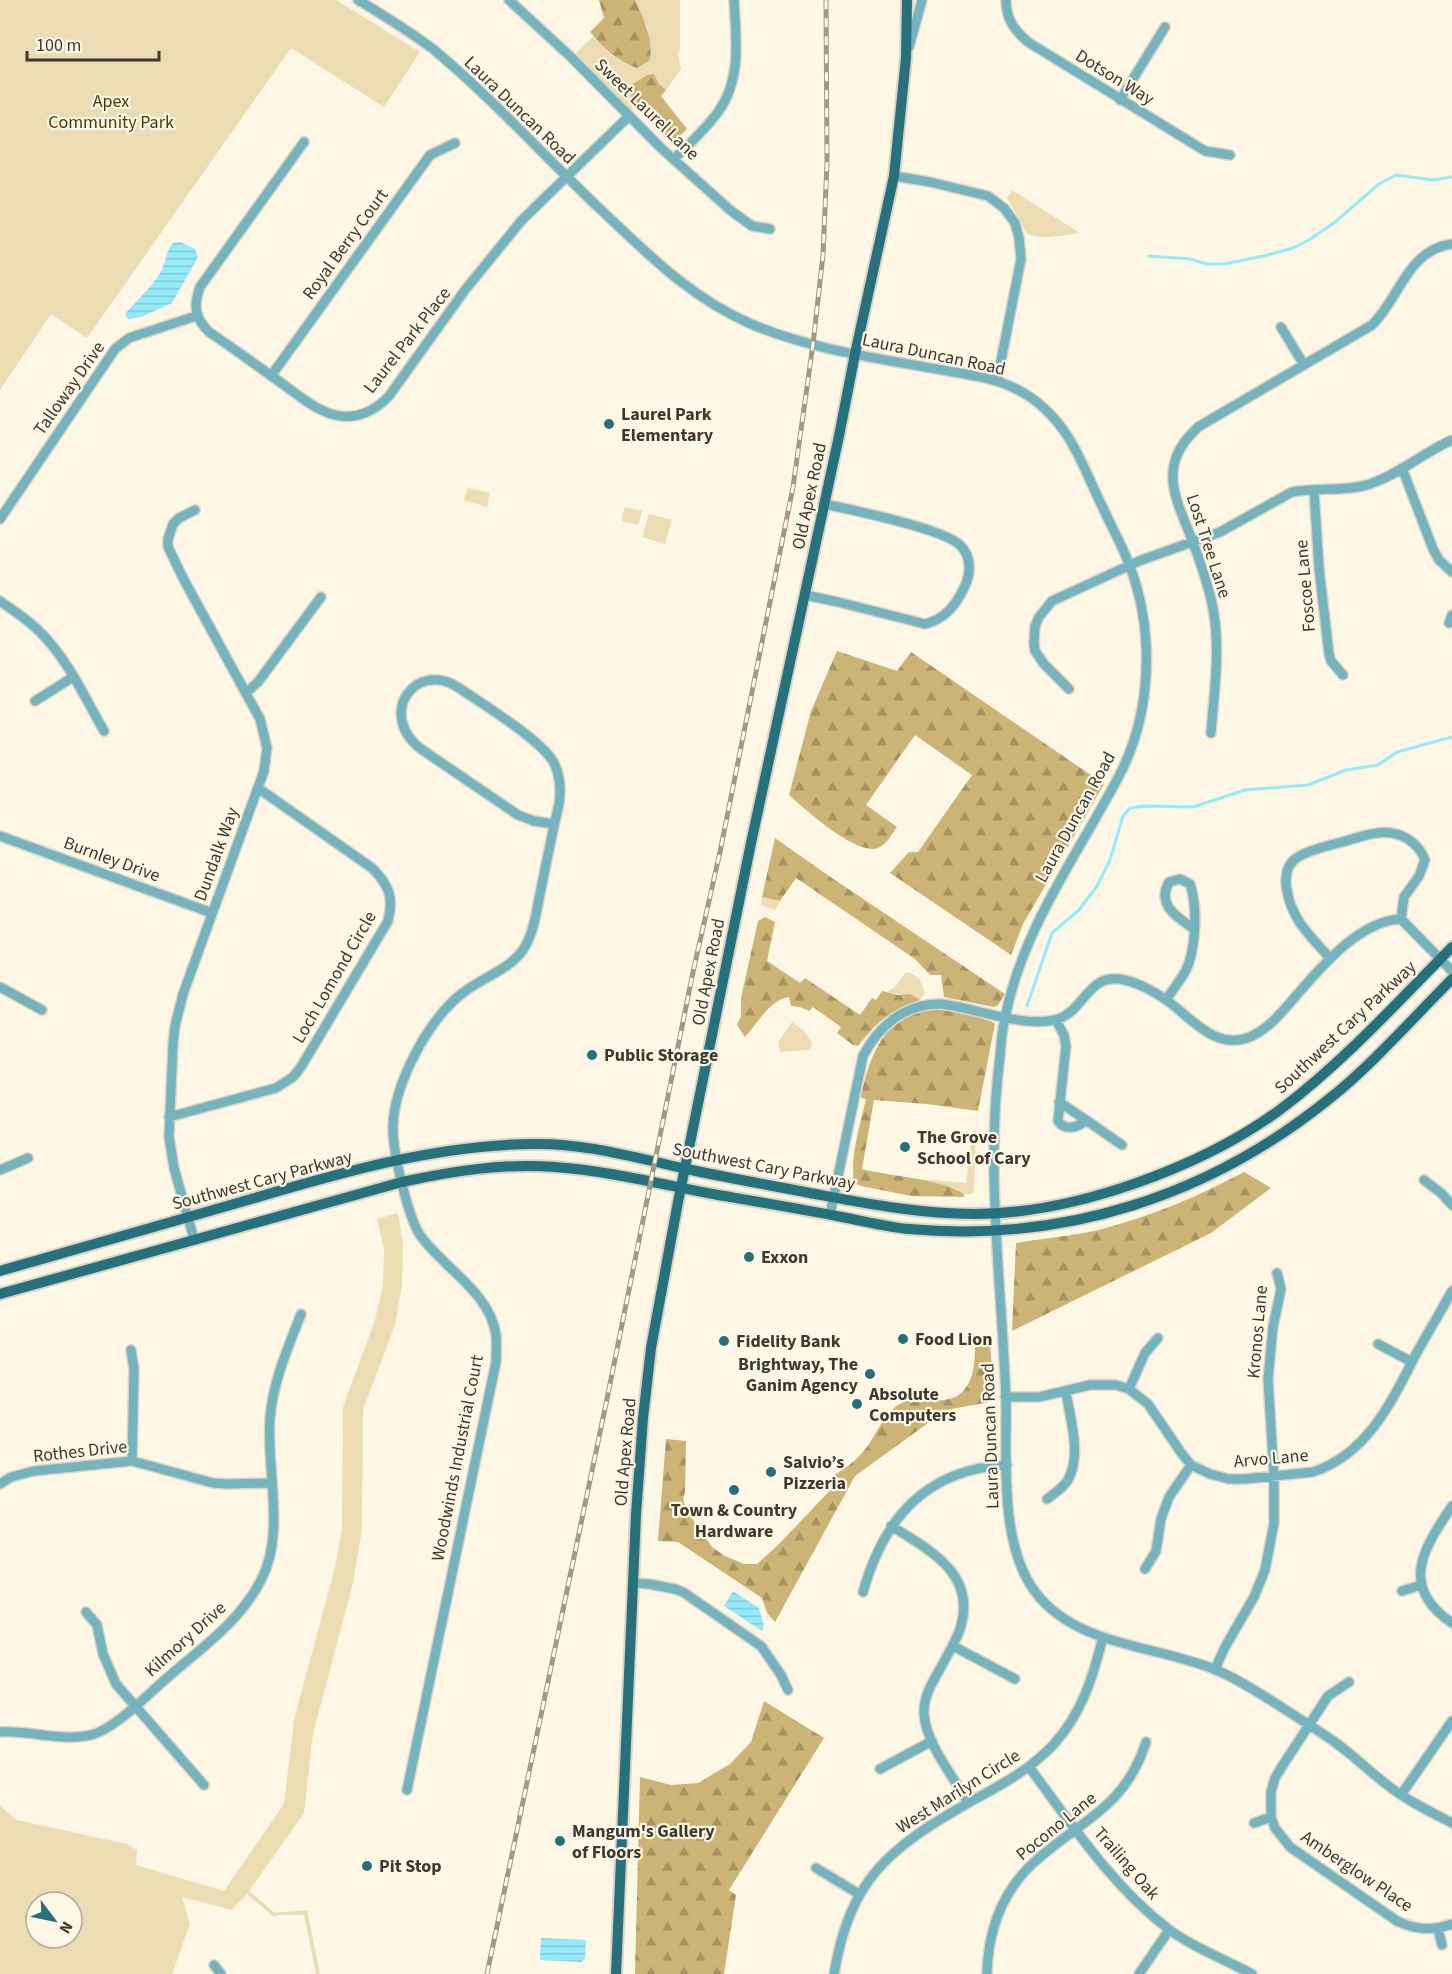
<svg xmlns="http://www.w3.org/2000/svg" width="1452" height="1974" font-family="'Source Sans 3',sans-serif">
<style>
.green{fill:#ecdcb3;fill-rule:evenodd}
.forest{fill:url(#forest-firs)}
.water{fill:url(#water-rules)}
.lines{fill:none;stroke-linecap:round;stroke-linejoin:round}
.stream{stroke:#95eaf9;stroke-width:3}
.minor-casing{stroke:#dbd5c4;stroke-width:12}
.major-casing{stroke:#dbd5c4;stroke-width:14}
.minor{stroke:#75b3be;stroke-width:9}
.major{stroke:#26717d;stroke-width:10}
.rail-casing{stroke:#9e998b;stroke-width:5}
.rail{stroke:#fef7e5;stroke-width:3;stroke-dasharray:9;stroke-linecap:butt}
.poi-dot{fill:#276f7a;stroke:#fef7e5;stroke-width:2}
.labels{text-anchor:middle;stroke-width:4.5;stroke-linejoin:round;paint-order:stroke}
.street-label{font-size:18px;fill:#3c3930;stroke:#fef7e5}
.park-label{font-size:18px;fill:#4a3905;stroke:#fef7e5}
.poi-label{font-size:18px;font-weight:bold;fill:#3c3930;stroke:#fef7e5;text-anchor:start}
</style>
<defs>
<pattern id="forest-firs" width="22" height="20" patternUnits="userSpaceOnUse" patternTransform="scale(1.5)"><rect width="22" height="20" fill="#ccb376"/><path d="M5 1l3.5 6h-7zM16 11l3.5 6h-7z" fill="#a79361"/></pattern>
<pattern id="water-rules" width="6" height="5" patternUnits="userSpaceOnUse" patternTransform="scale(1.5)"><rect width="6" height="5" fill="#95eaf9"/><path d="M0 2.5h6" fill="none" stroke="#81c9d6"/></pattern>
</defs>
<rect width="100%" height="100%" fill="#fef7e5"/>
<path class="green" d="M0,0H336L420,52L384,107L291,48L87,338L51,314L0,390Z
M635,0H680V49L678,54L681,69L666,90L647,75L630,87L633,112L575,54L594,36L611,55L627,65L650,60L648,29Z
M1012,190L1080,233C1064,235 1040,241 1026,233L1021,222L1007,198Z
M468,488L490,493L487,507L464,500Z
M625,507L642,511L638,525L621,521Z
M649,514L672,520L665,544L642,537Z
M762,897L780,901L775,910L761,905Z
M906,972C918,974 924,983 924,995L920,1000C909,994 899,995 887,992L896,986Z
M792,1022L804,1031L813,1044L809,1050L780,1052L778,1042Z
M973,1130H976L974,1190L972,1194H964L957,1189L920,1179L966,1183Z
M398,1213L403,1245L402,1285L395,1325L363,1410L362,1529L353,1583L313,1734L304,1813L249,1891L275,1913L307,1910L320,1974H316L304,1915H277L274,1917L247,1894L232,1910L182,1897L190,1924L172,1974H0V1806L17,1820L127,1844L137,1850L136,1865L224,1891L284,1804L294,1720L335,1567L342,1529L343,1407L375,1320L383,1285L384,1249L377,1219ZM36,1902H72V1938H36Z"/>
<path class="forest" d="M599,0H635C644,19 653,38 650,60L637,68C616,61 604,48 590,32L604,18Z
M654,74L659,84L666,90L661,96L687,129L675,141L670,140L632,102L630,86L647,75Z
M837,651L897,671L911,652L1104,784L1023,924L1011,955L890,873L909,852H918L972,775L915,735L866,805L897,827C891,835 885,848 874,849C850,850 807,811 789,795L811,711Z
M775,838L829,876L1005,994L998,1005L994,1007L944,997L941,975H930L915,959L796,878L780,901L762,897Z
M765,917L775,922L767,961L800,983L805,978L860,1015L872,998L876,1000L882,991L898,995L910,994L920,1000C888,1012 879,1020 858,1046L853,1045L837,1033L841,1027L813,1007L809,1011L800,1007L791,1006L789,997C769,1000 758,1023 745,1037L737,1025L741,1016V998L758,921Z
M928,1009C952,1010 972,1014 995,1023L978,1111L927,1104L874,1100L862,1169C888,1176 943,1179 964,1194V1197L911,1196L861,1186L854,1183C850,1155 860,1126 866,1099L861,1098V1096C870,1055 883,1019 928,1009Z
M1244,1172L1271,1188L1211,1233L1012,1331L1016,1243C1044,1238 1074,1236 1102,1229C1152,1216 1199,1196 1244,1172Z
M990,1345L995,1401L946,1410L855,1476L775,1622L767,1613L762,1598L678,1542L658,1541L666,1439L686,1441L685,1492L683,1499L687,1511L712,1547L725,1556L744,1564H757L779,1544L837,1483L833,1476C843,1469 854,1463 862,1453C875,1439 881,1417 898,1405C908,1398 922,1399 934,1400C969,1403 975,1375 975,1347Z
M764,1701L824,1738L729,1890L736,1895L724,1974H635L640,1777L671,1785L698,1783L730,1764L751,1742Z"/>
<path class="water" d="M180,242L195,249L198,257L172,303L141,317L128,319L125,314C136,301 151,288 160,273C166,264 165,252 173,243Z
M733,1591L759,1608L764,1626L762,1631L724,1606Z
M541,1938L586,1940L585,1959L581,1962L540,1960Z"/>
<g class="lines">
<path class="stream" d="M1149,256L1190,259L1207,264H1224L1264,256L1293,248L1309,240L1335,222L1379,184L1396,175L1433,180L1452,177
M1027,1006L1052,933L1079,910L1097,886L1110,860L1123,816L1130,808L1145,806L1193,807L1245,790L1308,785L1346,770L1378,765L1397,752L1452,737"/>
<defs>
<path id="minor" d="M358,0C383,15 409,31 433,49C492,98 544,156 599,208C648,254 689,297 751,324C810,349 875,358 937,369C962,374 989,376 1012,387C1035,397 1055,416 1068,437C1082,459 1091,484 1102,506C1111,526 1122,545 1129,564C1155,631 1152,713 1119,776C1077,856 1023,927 1005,1018C1002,1030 1001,1043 1000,1056C985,1171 1002,1286 1006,1401C1007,1461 998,1552 1041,1599C1084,1647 1159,1646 1216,1670C1236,1678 1254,1690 1272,1701C1293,1715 1315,1728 1336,1743C1354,1756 1369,1771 1386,1784C1406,1800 1429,1811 1452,1823
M509,0L571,57L661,148L730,210L752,226L770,229
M1006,0C1006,19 1014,30 1028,42L1205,151L1230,155
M909,47L922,0
M1120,100L1165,27
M304,142L200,287C193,306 195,318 209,332C233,348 256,365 280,382C297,394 315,410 335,415C356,420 375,411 389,396L465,290L522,220L629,116
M674,159C689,144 706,129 718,112C742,79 736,39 734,0
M894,176L930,182L988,196L1004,208L1015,223L1019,238L1021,259L997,381
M1281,327L1304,365
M271,376L430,155L455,143
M1402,468L1433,549L1439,560L1452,572
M1314,490L1319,568L1329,654L1331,661L1343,675
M0,519L115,349L129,338L196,316
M805,595L838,602L925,624C945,619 955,606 964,588C971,574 972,557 960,545C942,528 852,510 824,504
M0,601C14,611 29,620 41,633C68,660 85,698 104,731
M1449,623L1452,615
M1069,689L1044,664L1035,651L1034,643L1035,626L1039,617L1052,601L1139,561L1220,532L1292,492C1318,487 1345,492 1370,484C1400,474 1424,452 1452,440
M247,692L258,682L321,597
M35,701L73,677
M1211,733C1214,694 1220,654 1214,614C1210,589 1201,564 1192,540C1183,515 1167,488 1175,461C1179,447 1188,437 1198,427L1372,325C1400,298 1407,250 1452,244
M0,836L212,913
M1330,958C1320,947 1309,936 1300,923C1289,906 1276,870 1298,857C1311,849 1328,846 1342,842C1358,838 1378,829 1396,834C1409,837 1420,847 1425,860L1419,876L1404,897L1401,919
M0,987L42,1010
M1166,1000C1172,991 1179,982 1185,972C1196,951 1198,907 1190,884L1180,879L1169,882C1156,905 1178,918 1194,929
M1056,1020L1064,1035L1066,1046L1058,1121C1065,1131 1078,1128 1086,1120L1122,1145
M1059,1102L1086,1120
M169,1117L276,1088L293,1077L301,1067L388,921C394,897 389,885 372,868L258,788
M0,1170L28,1158
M1424,1180L1441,1193L1452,1205
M830,1215L863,1056C879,1025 906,1003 942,1004C975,1008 1026,1029 1058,1019C1084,1011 1089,971 1124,980C1139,983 1157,993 1169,1002C1192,1019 1215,1049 1247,1038C1267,1031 1281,1013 1295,997C1321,967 1359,921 1401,919L1452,971
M194,1239L174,1168L169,1137L173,1044L175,1026L183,994L264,771L267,748L260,719L184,580L168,547V539L173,524L179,518L195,510
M1378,1344L1412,1362
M131,1350L134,1369L132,1461
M1129,1389L1145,1353L1158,1338
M1005,1397H1039L1090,1385H1116L1129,1389L1148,1404L1182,1454L1191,1465L1210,1474L1229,1479H1245L1313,1472C1367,1454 1391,1403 1415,1356C1427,1334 1440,1313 1452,1291
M0,1484L11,1477L34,1471L132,1461L213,1483L227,1484L271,1483
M1047,1499C1055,1493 1063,1488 1068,1480C1082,1455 1070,1418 1066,1392
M1452,1506C1424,1548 1398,1586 1452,1623
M891,1526C928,1549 976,1573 961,1626C957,1640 948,1654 941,1667C933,1681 923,1697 924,1714C926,1744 954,1777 968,1803
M1145,1569L1156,1551L1161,1519L1169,1497L1191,1465
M633,1583L649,1584L675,1589L683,1592L761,1646L781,1675L788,1690
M1402,1591L1421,1585
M863,1592C884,1518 926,1469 1007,1465
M86,1612L97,1625L103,1654L116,1684L204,1785
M953,1646L1015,1679
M1215,1669L1225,1647L1254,1597L1265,1570L1274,1523V1477L1268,1379L1273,1327L1281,1289L1277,1273
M1349,1682L1328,1696L1281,1768L1275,1778L1271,1792V1817L1275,1828L1290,1847L1397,1921C1416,1930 1432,1931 1452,1924
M0,1732C30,1730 61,1742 91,1735C115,1729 147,1695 167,1678C201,1648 240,1622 261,1580C286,1533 266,1469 270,1418C273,1381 288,1348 301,1314
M1029,1767C1071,1823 1111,1885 1167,1928C1192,1947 1224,1959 1252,1974
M880,1769L932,1741
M407,1790L496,1362C496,1354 497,1344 496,1335C490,1292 443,1268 420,1235C408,1217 393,1152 393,1130C392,1087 429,1017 464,992C482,978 510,969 523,950C534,933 536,913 540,894C546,864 552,834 559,804C561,790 561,777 554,763C542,740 482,704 459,688C416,659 376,714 421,749L518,815L534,821L554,824
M1401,1795L1452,1721
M1254,1823L1271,1817
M816,1868L859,1894
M1438,1929L1442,1945
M214,1965L221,1974
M834,1974C850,1879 888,1849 968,1803C999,1786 1030,1770 1054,1744C1082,1713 1093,1677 1103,1637
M987,1974C988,1928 1004,1887 1040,1857C1086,1818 1126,1805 1146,1742
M1139,1974L1169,1930"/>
<path id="major" d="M0,1271C80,1248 161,1225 241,1202C336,1174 433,1145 533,1144C586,1143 636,1158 687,1169C728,1178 769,1185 810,1193C864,1203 919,1214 974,1214C1073,1214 1201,1168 1281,1109C1343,1062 1397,1003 1452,947
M0,1294L402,1182C453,1171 503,1163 555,1167C610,1171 664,1185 718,1195C759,1202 801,1209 842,1217C864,1221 887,1227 909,1229C1064,1243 1209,1196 1329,1099C1372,1065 1413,1018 1452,979
M616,1974L636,1514L643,1418L651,1348L678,1202L751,843L839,436L855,354L894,176L906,58L907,0"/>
</defs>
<use href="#minor" class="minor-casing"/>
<use href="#major" class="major-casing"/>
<use href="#minor" class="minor"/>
<use href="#major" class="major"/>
<defs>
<path id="rail" d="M487,1974L607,1399L693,972L720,852L793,487L813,344L823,255L827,163L826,0"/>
</defs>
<use href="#rail" class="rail-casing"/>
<use href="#rail" class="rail"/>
</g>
<g class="poi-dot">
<circle cx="609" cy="424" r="6"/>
<circle cx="592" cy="1055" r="6"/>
<circle cx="905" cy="1147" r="6"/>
<circle cx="749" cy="1257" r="6"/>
<circle cx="903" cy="1339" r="6"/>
<circle cx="724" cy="1341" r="6"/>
<circle cx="870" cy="1374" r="6"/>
<circle cx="857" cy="1404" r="6"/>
<circle cx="771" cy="1472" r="6"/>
<circle cx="734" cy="1490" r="6"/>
<circle cx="560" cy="1841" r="6"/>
<circle cx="367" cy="1866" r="6"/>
</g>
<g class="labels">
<g class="street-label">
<text transform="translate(1115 77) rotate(32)" y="6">Dotson Way</text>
<text transform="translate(647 109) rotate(44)" y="6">Sweet Laurel Lane</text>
<text transform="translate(520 110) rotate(44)" y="6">Laura Duncan Road</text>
<text transform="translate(345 244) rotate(-54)" y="6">Royal Berry Court</text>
<text transform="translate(407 340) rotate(-52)" y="6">Laurel Park Place</text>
<text transform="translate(934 354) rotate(12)" y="6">Laura Duncan Road</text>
<text transform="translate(69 388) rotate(-55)" y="6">Talloway Drive</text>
<text transform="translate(809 496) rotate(-78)" y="6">Old Apex Road</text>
<text transform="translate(1209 546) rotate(72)" y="6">Lost Tree Lane</text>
<text transform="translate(1305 586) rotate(-95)" y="6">Foscoe Lane</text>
<text transform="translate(1075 817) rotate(-61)" y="6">Laura Duncan Road</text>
<text transform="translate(216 854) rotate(-70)" y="6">Dundalk Way</text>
<text transform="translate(112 859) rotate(20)" y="6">Burnley Drive</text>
<text transform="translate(708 972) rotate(-79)" y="6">Old Apex Road</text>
<text transform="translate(334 977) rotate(-60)" y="6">Loch Lomond Circle</text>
<text transform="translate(1345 1027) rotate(-43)" y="6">Southwest Cary Parkway</text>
<text transform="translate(764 1166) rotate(11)" y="6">Southwest Cary Parkway</text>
<text transform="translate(262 1180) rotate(-15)" y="6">Southwest Cary Parkway</text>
<text transform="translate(1257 1332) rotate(-85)" y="6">Kronos Lane</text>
<text transform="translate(990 1436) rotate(-92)" y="6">Laura Duncan Road</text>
<text transform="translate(80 1451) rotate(-6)" y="6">Rothes Drive</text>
<text transform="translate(625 1452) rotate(-85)" y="6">Old Apex Road</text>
<text transform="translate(457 1458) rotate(-79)" y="6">Woodwinds Industrial Court</text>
<text transform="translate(1271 1458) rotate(-5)" y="6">Arvo Lane</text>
<text transform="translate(185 1639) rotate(-42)" y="6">Kilmory Drive</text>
<text transform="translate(958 1791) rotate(-32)" y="6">West Marilyn Circle</text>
<text transform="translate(1056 1826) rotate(-39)" y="6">Pocono Lane</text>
<text transform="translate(1127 1863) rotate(49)" y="6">Trailing Oak</text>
<text transform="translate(1357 1871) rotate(34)" y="6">Amberglow Place</text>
</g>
<g class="park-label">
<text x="111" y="107">Apex<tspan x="111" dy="21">Community Park</tspan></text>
</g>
<g class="poi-label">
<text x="621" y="420">Laurel Park<tspan x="621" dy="21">Elementary</tspan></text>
<text x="604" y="1061">Public Storage</text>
<text x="917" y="1143">The Grove<tspan x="917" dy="21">School of Cary</tspan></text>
<text x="761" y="1263">Exxon</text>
<text x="915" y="1345">Food Lion</text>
<text x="736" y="1347">Fidelity Bank</text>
<text x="858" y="1370" text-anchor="end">Brightway, The<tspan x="858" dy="21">Ganim Agency</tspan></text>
<text x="869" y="1400">Absolute<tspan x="869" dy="21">Computers</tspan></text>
<text x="783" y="1468">Salvio’s<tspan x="783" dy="21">Pizzeria</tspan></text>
<text x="734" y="1516" text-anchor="middle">Town &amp; Country<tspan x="734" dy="21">Hardware</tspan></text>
<text x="572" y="1837">Mangum's Gallery<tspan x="572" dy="21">of Floors</tspan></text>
<text x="379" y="1872">Pit Stop</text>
</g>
</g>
<g transform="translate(54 1920) rotate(122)"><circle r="28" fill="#fef7e5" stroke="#b0ab9d" stroke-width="1.5"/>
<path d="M0-4.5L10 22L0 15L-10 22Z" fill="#276f7a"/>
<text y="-9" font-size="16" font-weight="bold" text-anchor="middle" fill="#3c3930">N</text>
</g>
<path d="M27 51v9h132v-9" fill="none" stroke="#3c3930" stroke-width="3"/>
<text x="36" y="51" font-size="18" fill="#3c3930" stroke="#fef7e5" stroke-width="4.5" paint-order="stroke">100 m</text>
</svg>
